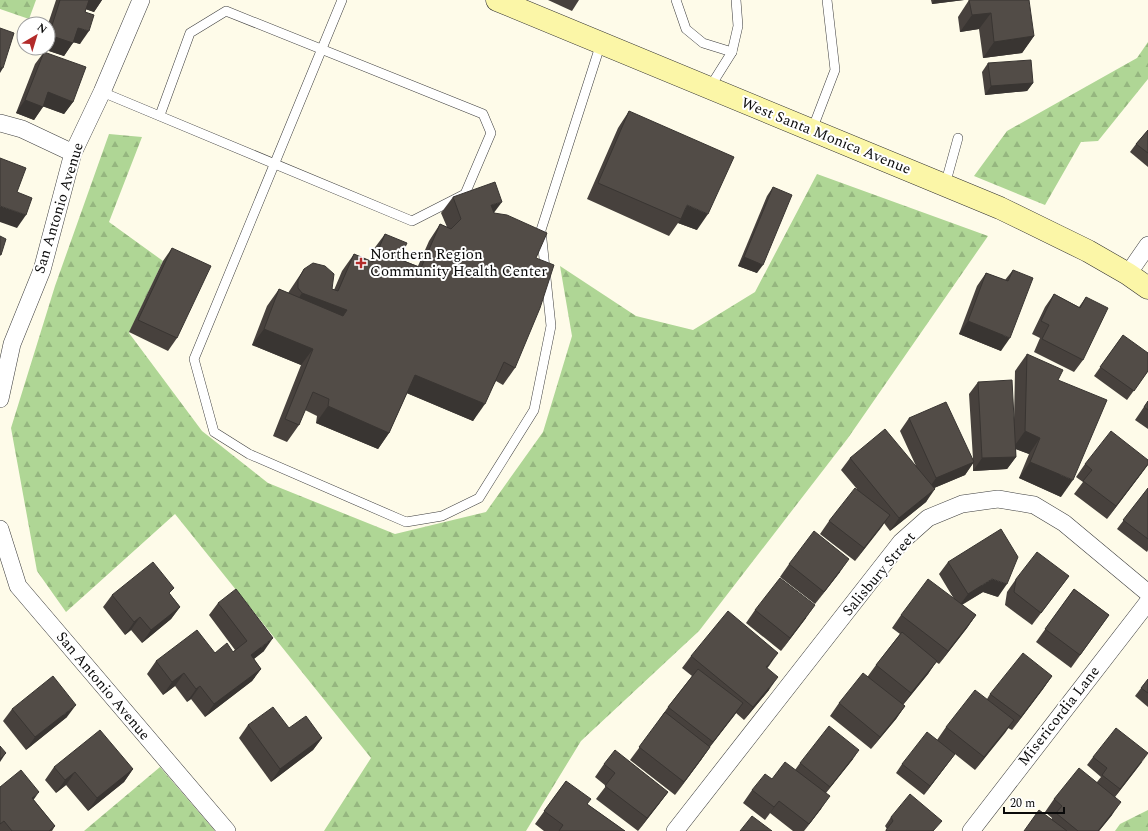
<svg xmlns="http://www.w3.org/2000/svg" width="1148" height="831" font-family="Spectral,serif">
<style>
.forest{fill:url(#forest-firs)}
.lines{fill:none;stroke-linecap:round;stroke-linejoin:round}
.lane-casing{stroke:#3d3d3d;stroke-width:10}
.street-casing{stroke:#3d3d3d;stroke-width:18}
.secondary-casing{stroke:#2c2c2c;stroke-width:23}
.lane{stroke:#fff;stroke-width:9}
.street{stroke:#fff;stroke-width:17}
.secondary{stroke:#fbf6a7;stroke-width:22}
.wall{fill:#47413d}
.shaded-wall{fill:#393532}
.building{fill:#524c47;stroke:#393532}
.poi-dot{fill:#b32b2a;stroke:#fff;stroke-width:1.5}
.labels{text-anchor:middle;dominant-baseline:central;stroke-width:4;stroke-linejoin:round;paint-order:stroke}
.street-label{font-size:15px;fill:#0a0a0a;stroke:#fff}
.poi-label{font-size:15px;fill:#0a0a0a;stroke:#fff;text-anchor:start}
</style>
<defs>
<pattern id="forest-firs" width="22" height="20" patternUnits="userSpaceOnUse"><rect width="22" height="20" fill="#afd695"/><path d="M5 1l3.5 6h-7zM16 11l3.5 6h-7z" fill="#95b67f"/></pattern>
</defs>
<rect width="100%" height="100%" fill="#fefbe9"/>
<g class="forest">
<polygon points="0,0 36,0 29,19 0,9"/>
<polygon points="1148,42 1148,79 1098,141 1081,142 1045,205 974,176 1007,131 1137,58"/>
<polygon points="109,134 142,137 109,222 163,261 129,333 202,431 268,483 395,534 486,512 543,432 572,336 560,266 636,316 693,330 755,292 817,174 988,236 848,438 699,631 581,741 526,831 324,831 371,758 175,514 66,612 37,571 11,428 55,286"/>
<polygon points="160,767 215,831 84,831"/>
<polygon points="1148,810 1148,831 1115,831 1120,824"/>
</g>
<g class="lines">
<g class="lane-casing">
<g id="lane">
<polyline points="342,0 194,359 214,432 249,454 406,522 442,516 479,498 534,410 551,326 541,230 601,43"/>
<polyline points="676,0 686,29 703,43 732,52"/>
<polyline points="710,87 732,52 738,26 736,0"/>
<polyline points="102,92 412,221 465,194 491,133 483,114 226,11 190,33 160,115"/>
<polyline points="812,130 835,70 827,0"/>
<polyline points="945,185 958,138"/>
</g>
</g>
<g class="street-casing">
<g id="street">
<polyline points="0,123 22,129 73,153"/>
<polyline points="1128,274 1148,245"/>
<polyline points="0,399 12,344 42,270 73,153 102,92 141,0"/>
<polyline points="0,529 18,586 227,831"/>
<polyline points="675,831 901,542 928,518 962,504 998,499 1034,505 1064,523 1148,593"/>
<polyline points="971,831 1148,602"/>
</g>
</g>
<g class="secondary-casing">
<polyline id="secondary" points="497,0 1000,208 1088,251 1128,274 1148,288"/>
</g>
<use href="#lane" class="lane"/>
<use href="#street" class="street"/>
<use href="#secondary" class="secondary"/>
</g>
<g class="wall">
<polygon points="56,0 102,0 94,12 86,9 80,44 73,42 64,56 40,48 48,48 48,24"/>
<polygon points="548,0 579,0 572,11"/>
<polygon points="931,0 964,0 932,4"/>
<polygon points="969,0 1034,36 1022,53 983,58 979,29 960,32 958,17"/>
<polygon points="44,52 73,102 64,114 43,106 34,120 16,113 35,64"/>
<polygon points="988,63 1033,83 1027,91 985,95 982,72"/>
<polygon points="629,111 697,230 678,223 669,236 587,199 618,128"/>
<polygon points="1148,130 1148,167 1130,152 1136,144"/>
<polygon points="773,187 757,273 738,266 767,196"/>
<polygon points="453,197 494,213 536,258 515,368 503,385 496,381 473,421 407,393 389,433 378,449 316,423 317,416 305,410 299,425 287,442 273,436 301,365 252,345 267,306 279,289 288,293 304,269 332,289 334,290 342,271 354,254 369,261 373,250 385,234 399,259 418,266 429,241 440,224 447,227 441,213"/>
<polygon points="172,248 177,338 168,351 129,332 163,261"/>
<polygon points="1013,270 1001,351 959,334 977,286 986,273 1005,280"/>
<polygon points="1054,294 1079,307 1086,297 1083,360 1074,372 1034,352 1040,338 1032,334 1045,307"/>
<polygon points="1123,335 1148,371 1127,400 1094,376"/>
<polygon points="1027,354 1058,380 1061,497 1019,478 1029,454 1016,449 1016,457 1007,469 973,471 973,463 965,475 934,488 926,502 890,531 884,523 855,561 820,534 829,521 857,489 841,470 850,458 916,466 900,431 909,418 973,459 969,394 978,382 1014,420 1015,371"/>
<polygon points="1148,401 1148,429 1135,420"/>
<polygon points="1085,464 1148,465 1107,519 1074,494 1083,482 1076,477"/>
<polygon points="1148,488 1148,550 1147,552 1117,529"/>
<polygon points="948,562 998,597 983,592 962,605 976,615 967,628 939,664 936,662 928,674 903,705 905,706 896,719 871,749 830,716 839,703 868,676 876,665 900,634 892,628 901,615 954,599 939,574"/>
<polygon points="789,564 840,572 815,604 780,577"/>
<polygon points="1069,576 1032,625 1005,605 1007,592 1016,579"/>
<polygon points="1074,589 1109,615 1071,668 1036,642"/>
<polygon points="170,594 180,607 171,619 142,643 131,630 125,635 103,607 112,595"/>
<polygon points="218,603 264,651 254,659 261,669 252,681 205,717 191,699 187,702 175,686 163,695 147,674 156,661 233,652 235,650 209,615"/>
<polygon points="755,610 806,618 781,651 746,623"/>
<polygon points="691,656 767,668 769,690 744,720 736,713 710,747 701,760 675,795 630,760 660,720 659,720 668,707 692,676 682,668"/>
<polygon points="1052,676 1043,689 1012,730 1008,728 975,770 955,754 924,795 896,773 902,764 937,740 946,727 987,699 990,694"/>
<polygon points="1148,679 1148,707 1135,696"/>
<polygon points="12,709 67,717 26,750 3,721"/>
<polygon points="248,725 289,728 322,738 313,750 271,782 239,738"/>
<polygon points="1093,757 1142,762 1115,797 1112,815 1099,831 1024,831 1051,820 1052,818 1045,812 1054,799 1097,782 1101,777 1087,765"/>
<polygon points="853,759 826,793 821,809 804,831 793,831 770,813 765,820 743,803 752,790 772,779 795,770 800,763"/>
<polygon points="604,764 668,792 659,804 638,831 596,799 606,786 595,777"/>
<polygon points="54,767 133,769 124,782 88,811 66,785 56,793 45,780"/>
<polygon points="566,781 587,804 625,831 544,831 535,824"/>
<polygon points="0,787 34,800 55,826 52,831 0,831"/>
<polygon points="891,817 934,831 885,831 887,829 885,826"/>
</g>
<g class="shaded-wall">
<polygon points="87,0 102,0 94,12 82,8"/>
<polygon points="934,0 964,0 932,4"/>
<polygon points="991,13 979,29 960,32 972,15"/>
<polygon points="78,28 89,31 80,44 69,41"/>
<polygon points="49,35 73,43 64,56 40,48 48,48 48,37"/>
<polygon points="1034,36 1022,53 983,58 994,42"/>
<polygon points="0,67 3,68 0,73"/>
<polygon points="1033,83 1027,91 985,95 991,86"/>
<polygon points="48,92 73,102 64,114 39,105"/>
<polygon points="25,100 43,107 34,120 16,113"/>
<polygon points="502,202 490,218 491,205"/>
<polygon points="687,205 708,214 697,230 678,223 681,219"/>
<polygon points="0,206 26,215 17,228 0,222"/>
<polygon points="744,257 763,265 757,273 738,266"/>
<polygon points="302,293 347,310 336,327 291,310"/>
<polygon points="968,321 1010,338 1001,351 959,334"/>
<polygon points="264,329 313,349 301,365 252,345"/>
<polygon points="415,375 485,404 473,421 404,392"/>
<polygon points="328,406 389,433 378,449 316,423"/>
<polygon points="1025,431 1040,438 1029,454 1013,448"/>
<polygon points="1016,457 1007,469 973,471 982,458"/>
<polygon points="974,462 965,475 927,491 936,478"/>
<polygon points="1030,462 1073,480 1061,497 1019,478"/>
<polygon points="1148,464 1141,474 1107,519 1116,506"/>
<polygon points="935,489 926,502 890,531 899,518"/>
<polygon points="890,515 881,528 855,561 864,548"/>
<polygon points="849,559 840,572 815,604 824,592"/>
<polygon points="992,579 1007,584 998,597 983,592 959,606 968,594"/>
<polygon points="815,605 806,618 781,651 790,638"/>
<polygon points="180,607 171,619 142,643 151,630"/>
<polygon points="976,615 967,628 939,664 948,651"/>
<polygon points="140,617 131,630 125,635 134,622"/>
<polygon points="273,638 264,651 242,668 251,655"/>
<polygon points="778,653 769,666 757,680 766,667"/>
<polygon points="937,661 928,674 902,706 911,693"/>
<polygon points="261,669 252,681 205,717 214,704"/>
<polygon points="184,673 175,686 163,695 172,682"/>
<polygon points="1052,676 1043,689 1012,730 1021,717"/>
<polygon points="778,677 769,690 744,720 753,707"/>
<polygon points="200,686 191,699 187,702 196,689"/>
<polygon points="743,703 734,716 704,754 713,742"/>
<polygon points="76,705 67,717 26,750 35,737"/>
<polygon points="905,706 896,719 871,749 880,737"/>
<polygon points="1014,720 1005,733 975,770 984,757"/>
<polygon points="322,738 313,750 271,782 280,769"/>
<polygon points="710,747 701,760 675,795 684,782"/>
<polygon points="859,750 853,759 824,795 830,787"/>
<polygon points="6,753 0,762 0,759"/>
<polygon points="955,754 949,762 924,795 930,786"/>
<polygon points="1148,754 1142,762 1114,798 1120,789"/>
<polygon points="133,769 124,782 88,811 97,798"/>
<polygon points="75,772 66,785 56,793 65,780"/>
<polygon points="39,792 30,805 32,798"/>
<polygon points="668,792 659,804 638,831 647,818"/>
<polygon points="830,796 821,809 804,831 809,824"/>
<polygon points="779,801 770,813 765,820 774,807"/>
<polygon points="1121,802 1112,815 1099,831 1098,831"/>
</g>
<g class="building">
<polygon points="60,0 89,0 85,12 94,15 89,31 78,28 73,43 49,35"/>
<polygon points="969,0 1029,0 1034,36 994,42 991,13 972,15"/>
<polygon points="0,28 14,33 3,68 0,67"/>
<polygon points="44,52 86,67 73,102 48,92 43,107 25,100"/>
<polygon points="1031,60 1033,83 991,86 988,63"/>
<polygon points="629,111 734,157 708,214 687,205 681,219 598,183"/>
<polygon points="1148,130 1148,153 1136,144"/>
<polygon points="0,158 26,168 17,192 32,198 26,215 0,206"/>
<polygon points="495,182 502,202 491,205 494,213 507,215 547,233 536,258 554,265 540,308 515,368 504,362 485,404 415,375 389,433 328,406 329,399 313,392 299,425 285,419 313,349 264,329 279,289 343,316 347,310 302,293 298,288 298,280 304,269 313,263 325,266 334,274 332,289 338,291 354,254 373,262 385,234 407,243 399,259 421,268 440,224 451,229 461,219 453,197"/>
<polygon points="773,187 792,195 763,265 744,257"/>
<polygon points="0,236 6,239 1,255 0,255"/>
<polygon points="172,248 211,266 177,338 138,320"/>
<polygon points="1013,270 1033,278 1010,338 968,321 986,273 1008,281"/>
<polygon points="1054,294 1080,308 1086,297 1108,308 1083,360 1042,339 1049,325 1041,321"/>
<polygon points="1123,335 1148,353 1148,371 1134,391 1100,367"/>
<polygon points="1027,354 1063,370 1058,380 1107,400 1073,480 1030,462 1040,438 1025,431"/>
<polygon points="1012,380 1016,457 982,458 978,382"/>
<polygon points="1148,401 1148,410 1144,407"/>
<polygon points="946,402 974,462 936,478 909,418"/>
<polygon points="885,429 935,489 899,518 850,458"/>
<polygon points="1111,431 1148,460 1148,464 1116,506 1083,481 1092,470 1085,464"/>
<polygon points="855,488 890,515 864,548 829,521"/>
<polygon points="1148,488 1148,539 1123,520"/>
<polygon points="1001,529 1018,557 1007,584 992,579 968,594 948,562"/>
<polygon points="814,531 849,559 824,592 789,564"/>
<polygon points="1037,552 1069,576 1041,613 1014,592 1016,579"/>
<polygon points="153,562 174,588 169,593 180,607 151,630 140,617 134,622 112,595"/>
<polygon points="780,578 815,605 790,638 755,610"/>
<polygon points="928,579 976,615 948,651 901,615"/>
<polygon points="236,589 273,638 251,655 261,669 214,704 200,686 196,689 184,673 172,682 156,661 197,630 215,653 227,643 233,652 247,641 218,603"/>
<polygon points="1074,589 1109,615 1080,655 1045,629"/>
<polygon points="728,611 778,653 766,667 778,677 753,707 691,656"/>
<polygon points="902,632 937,661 911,693 876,665"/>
<polygon points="1023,653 1052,676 1021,717 990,694"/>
<polygon points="698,669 743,703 713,742 668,707"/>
<polygon points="863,673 905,706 880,737 839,703"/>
<polygon points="53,676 76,705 35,737 12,709"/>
<polygon points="1148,679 1148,693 1141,688"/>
<polygon points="975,690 1014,720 984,757 946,727"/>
<polygon points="273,707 289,728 306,716 322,738 280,769 248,725"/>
<polygon points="665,712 710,747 684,782 639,747"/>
<polygon points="829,726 859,750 830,787 800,763"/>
<polygon points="1116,728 1148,753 1120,789 1102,775 1107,768 1093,757"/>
<polygon points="100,730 133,769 97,798 75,772 65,780 54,767"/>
<polygon points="927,732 955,754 930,786 902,764"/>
<polygon points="0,746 6,753 0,759"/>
<polygon points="615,750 668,792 647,818 605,786 615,773 604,764"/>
<polygon points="785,762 830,796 809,824 779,801 774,807 752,790 765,774 772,779"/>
<polygon points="1079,768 1121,802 1098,831 1078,831 1056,813 1062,806 1054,799"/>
<polygon points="21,770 39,792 32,798 55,826 49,831 12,831 4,821 0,824 0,787"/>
<polygon points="566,781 591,799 587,804 625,831 559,831 563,825 544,811"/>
<polygon points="910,794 942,821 933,831 887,831 886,830 893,821 891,817"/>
<polygon points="1039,810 1067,831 1024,831"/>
<polygon points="752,816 772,831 740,831"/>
</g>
<path class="poi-dot" d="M359 257h4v4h4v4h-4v4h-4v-4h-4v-4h4z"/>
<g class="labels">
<g class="street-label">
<text transform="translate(826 136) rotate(22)">West Santa Monica Avenue</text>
<text transform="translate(59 208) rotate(-73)">San Antonio Avenue</text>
<text transform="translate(879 574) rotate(-50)">Salisbury Street</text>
<text transform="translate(103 686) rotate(50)">San Antonio Avenue</text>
<text transform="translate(1059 716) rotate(-52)">Misericordia Lane</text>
</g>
<g class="poi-label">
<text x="370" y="254">Northern Region<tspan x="370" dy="17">Community Health Center</tspan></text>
</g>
</g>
<g transform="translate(36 36) rotate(38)"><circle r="19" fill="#ffffff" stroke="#9d9d9d"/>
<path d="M0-3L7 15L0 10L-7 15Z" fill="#b32b2a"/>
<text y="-6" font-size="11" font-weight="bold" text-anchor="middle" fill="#0a0a0a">N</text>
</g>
<path d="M1004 807v6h60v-6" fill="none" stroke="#0a0a0a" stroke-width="2"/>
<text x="1010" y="807" font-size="12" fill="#0a0a0a" stroke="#ffffff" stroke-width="3" paint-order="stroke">20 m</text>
</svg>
